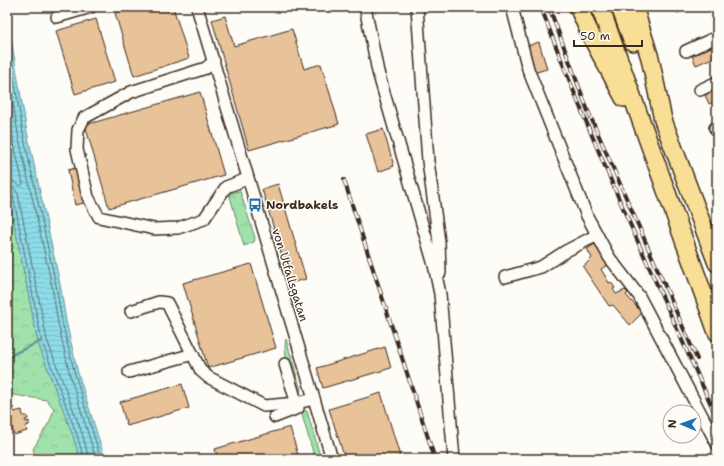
<svg xmlns="http://www.w3.org/2000/svg" width="724" height="466" font-family="'Shantell Sans',sans-serif">
<style>
.grass{fill:url(#grass-tufts);stroke:#6e8665}
.forest{fill:url(#forest-crowns);stroke:#6e8665}
.water{fill:url(#water-rules);stroke:#6c9598}
.lines{fill:none;stroke-linecap:round;stroke-linejoin:round}
.shore{stroke:#5c7170;stroke-width:1}
.stream{stroke:#6c9598;stroke-width:2.5}
.building{fill:#e8c299;stroke:#3b2a1e}
.minor-casing{stroke:#3b2a1e;stroke-width:14}
.highway-casing{stroke:#3b2a1e;stroke-width:20}
.minor{stroke:#fdfcf7;stroke-width:11}
.highway{stroke:#f9df96;stroke-width:17}
.rail-casing{stroke:#3b2a1e;stroke-width:4}
.rail{stroke:#fdfcf7;stroke-width:2.5;stroke-dasharray:8;stroke-linecap:butt}
.labels{text-anchor:middle;dominant-baseline:central;stroke-width:3;stroke-linejoin:round;paint-order:stroke}
.poi-label{font-size:12px;font-weight:bold;fill:#3b2a1e;stroke:#fdfcf7;text-anchor:start}
.street-label{font-size:12px;fill:#3b2a1e;stroke:#fdfcf7}
</style>
<defs>
<pattern id="grass-tufts" width="24" height="20" patternUnits="userSpaceOnUse"><rect width="24" height="20" fill="#a1e2ac"/><path d="M3 7l-1-3M5 7V3M7 7l1-3M15 17l-1-3M17 17v-4M19 17l1-3" fill="none" stroke="#8cc294"/></pattern>
<pattern id="forest-crowns" width="20" height="18" patternUnits="userSpaceOnUse"><rect width="20" height="18" fill="#a1e2ac"/><path d="M2 6a3 3 0 1 1 6 0M12 15a3 3 0 1 1 6 0" fill="none" stroke="#8cc294"/></pattern>
<pattern id="water-rules" width="6" height="5" patternUnits="userSpaceOnUse"><rect width="6" height="5" fill="#8ddcea"/><path d="M0 2.5h6" fill="none" stroke="#7bbdc8"/></pattern>
</defs>
<rect width="100%" height="100%" fill="#fdfcf7"/>
<filter id="ink" filterUnits="userSpaceOnUse"><feTurbulence type="fractalNoise" baseFrequency=".025" numOctaves="2"/><feDisplacementMap in="SourceGraphic" scale="8" xChannelSelector="R" yChannelSelector="G"/><feConvolveMatrix kernelMatrix="1 2 1 2 8 2 1 2 1" color-interpolation-filters="sRGB"/></filter>
<g filter="url(#ink)">
<g class="grass">
<polygon points="240,191 255,238 254,242 244,246 229,193"/>
<path d="M286,339L301,390L300,393C292,382 282,352 286,339Z"/>
<polygon points="303,411 307,411 321,459 315,459 302,415"/>
</g>
<polygon class="forest" points="7,187 38,343 73,436 80,459 36,459 33,449 50,421 54,409 47,400 7,394 7,336 9,335 7,294"/>
<polygon class="water" points="7,15 27,132 60,284 66,321 78,373 105,459 80,459 73,436 38,343 7,187"/>
<g class="lines">
<g class="shore">
<polyline points="7,36 23,133 56,285 62,322 75,374 101,459"/>
<polyline points="7,65 18,134 52,286 58,323 70,375 96,459"/>
<polyline points="7,101 12,135 23,184 20,186 13,181 7,180"/>
<polyline points="7,186 14,188 18,194 47,340 82,433 89,459"/>
<polyline points="7,191 11,192 13,195 42,342 77,435 84,459"/>
</g>
<polyline class="stream" points="7,357 41,341"/>
</g>
<g class="building">
<polygon points="136,7 173,7 189,58 134,76 115,13"/>
<polygon points="675,7 686,7 687,10 677,13"/>
<polygon points="225,16 234,46 292,29 304,69 321,64 339,124 249,150 212,20"/>
<polygon points="96,19 115,82 75,94 56,31"/>
<polygon points="539,42 547,69 533,73 524,47"/>
<polygon points="717,44 717,56 696,65 692,56"/>
<polygon points="717,89 717,100 709,104 705,95"/>
<polygon points="200,92 224,175 109,208 85,125"/>
<polygon points="383,129 394,166 378,172 366,134"/>
<polygon points="76,168 84,203 75,205 68,170"/>
<polygon points="278,184 306,279 290,283 262,189"/>
<polygon points="595,244 607,265 601,269 609,283 611,282 615,288 613,289 616,294 625,290 628,293 626,295 642,313 630,325 613,305 609,306 583,267 592,258 587,249"/>
<polygon points="251,264 276,348 208,368 183,283"/>
<polygon points="385,347 391,368 323,388 317,368"/>
<polygon points="182,384 189,408 127,426 120,402"/>
<polygon points="381,393 400,456 391,459 345,459 329,409"/>
<polygon points="13,407 14,412 22,410 23,416 27,416 28,419 25,420 26,422 29,421 29,425 26,426 27,431 14,435 8,413 10,413 9,408"/>
<polygon points="290,427 299,459 218,459 215,449"/>
</g>
<g class="lines">
<g class="minor-casing">
<g id="minor">
<polyline points="197,7 332,459"/>
<polyline points="365,7 378,72 434,265 440,294 454,459"/>
<polyline points="417,7 428,161 439,242 440,273"/>
<polyline points="512,7 528,69 587,216 609,257 639,296 717,444"/>
<polyline points="57,17 91,7"/>
<polyline points="686,51 717,37"/>
<polyline points="214,61 206,68 131,92 84,118 78,130 77,149 88,197 99,217 154,229 178,228 204,219 226,187 247,179"/>
<polyline points="700,90 717,82"/>
<polyline points="715,128 717,127"/>
<polyline points="505,277 541,267 566,251 597,235"/>
<polyline points="131,311 159,302 167,303 201,371 208,377 264,406 297,403 314,399"/>
<polyline points="129,372 193,354"/>
<polyline points="275,417 298,408 285,364"/>
</g>
</g>
<g class="highway-casing">
<g id="highway">
<polyline points="578,7 594,42 624,98"/>
<polyline points="600,7 717,332"/>
<polyline points="620,7 633,42"/>
<polyline points="634,7 650,58 663,120 717,263"/>
</g>
</g>
<use href="#minor" class="minor"/>
<use href="#highway" class="highway"/>
<g class="rail-casing">
<g id="rail">
<path d="M541,7C593,147 656,282 717,418"/>
<polyline points="549,7 588,111 697,359"/>
<polyline points="344,180 435,459"/>
</g>
</g>
<use href="#rail" class="rail"/>
</g>
</g>
<defs>
<g id="bus-bare" transform="scale(1.08)"><path d="M-5-6H5V4H4V6H2V4H-2V6H-4V4H-5ZM-3.5-4V0h7V-4ZM-3.5 1.2v1.5H-2V1.2ZM2 1.2v1.5H3.5V1.2Z" fill="#1f6fb2" stroke="#fdfcf7" stroke-width="2.5" paint-order="stroke"/></g>
</defs>
<g fill-rule="evenodd">
<use href="#bus-bare" x="255" y="205"/>
</g>
<g class="labels">
<g class="poi-label">
<text x="266" y="205">Nordbakels</text>
</g>
<g class="street-label">
<text transform="translate(290 275) rotate(73)">von Utfallsgatan</text>
</g>
</g>
<rect width="724" height="466" fill="none" stroke="#fdfcf7" stroke-width="24"/>
<rect x="12" y="12" width="700" height="442" fill="none" stroke="#3b2a1e" stroke-width="1.5" filter="url(#ink)"/>
<g transform="translate(682 424) rotate(272)"><circle r="19" fill="#fdfcf7" stroke="#afa8a0"/>
<path d="M0-3L7 15L0 10L-7 15Z" fill="#1f6fb2"/>
<text y="-6" font-size="11" font-weight="bold" text-anchor="middle" fill="#3b2a1e">N</text>
</g>
<path d="M574 40v6h68v-6" fill="none" stroke="#3b2a1e" stroke-width="2"/>
<text x="580" y="40" font-size="12" fill="#3b2a1e" stroke="#fdfcf7" stroke-width="3" paint-order="stroke">50 m</text>
</svg>
